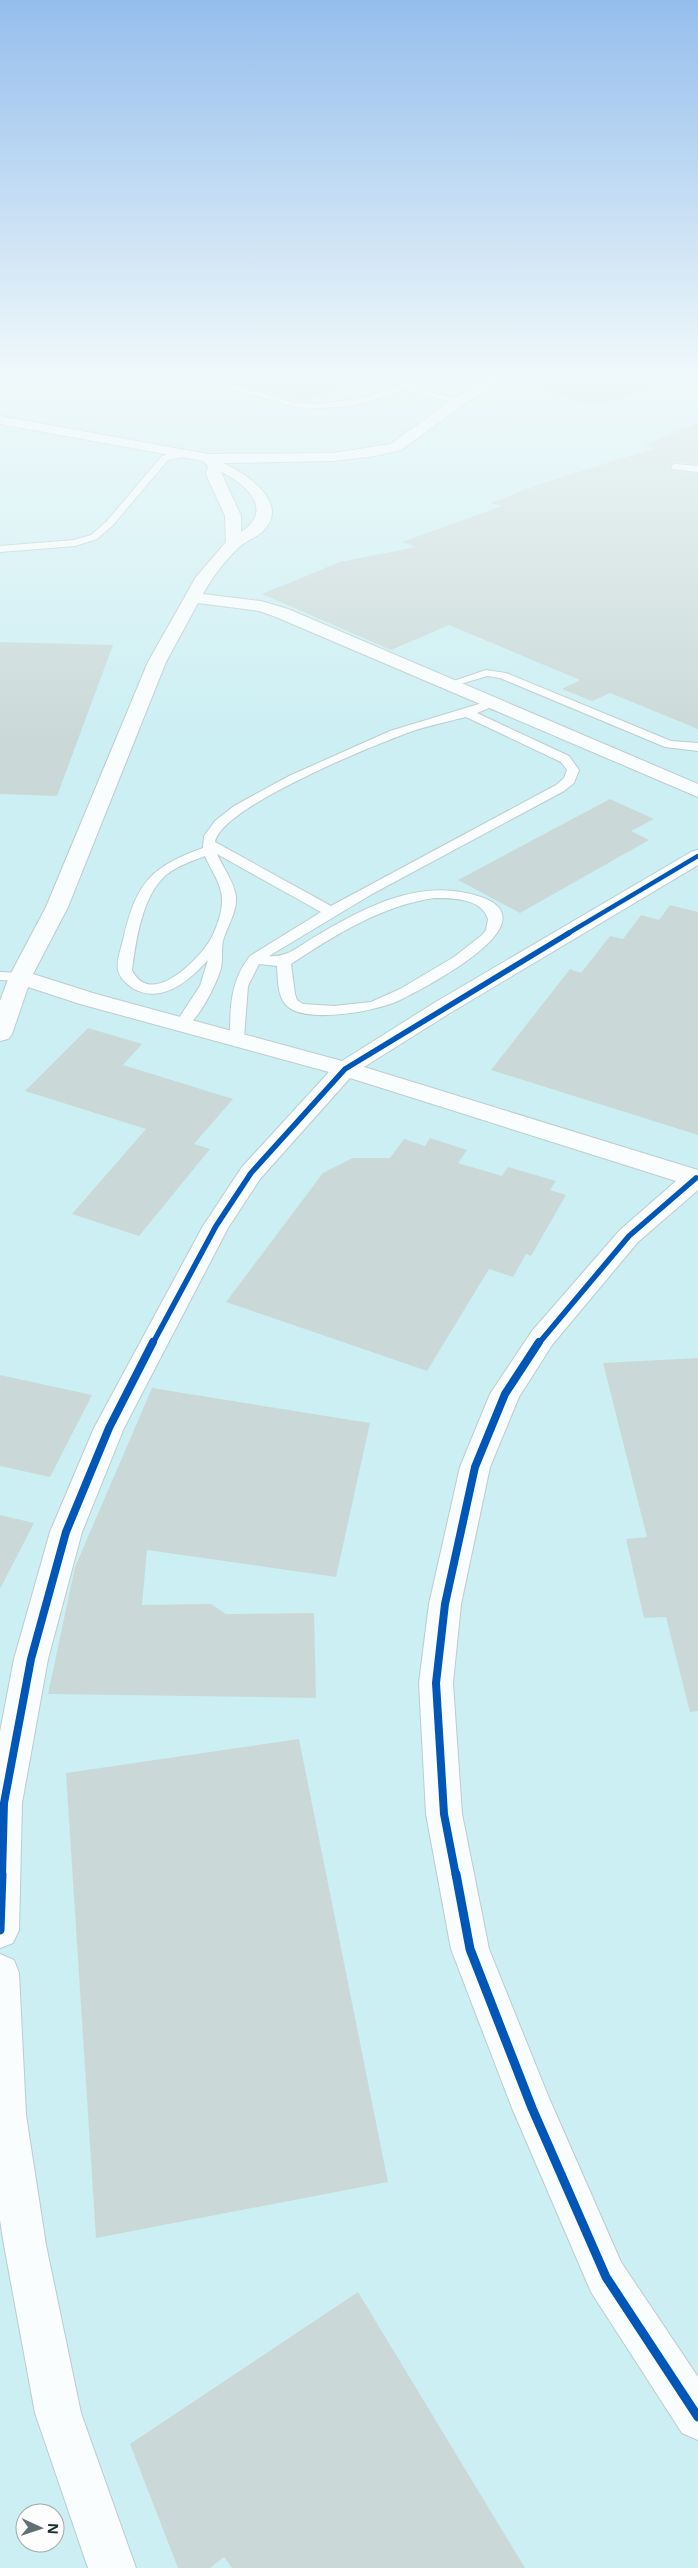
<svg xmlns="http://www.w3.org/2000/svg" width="698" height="2568" font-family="'Open Sans',sans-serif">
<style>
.built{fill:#cceff3;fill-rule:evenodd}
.building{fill:#cad9d8}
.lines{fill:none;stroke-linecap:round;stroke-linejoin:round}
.lane-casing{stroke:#bcccce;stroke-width:2}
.street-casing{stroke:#bcccce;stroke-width:2}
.lane{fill:#fafdfd;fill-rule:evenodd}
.street{fill:#fafdfd;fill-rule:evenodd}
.cycleway-far3-casing{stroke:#fdfdfd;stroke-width:6}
.cycleway-far2-casing{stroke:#fdfdfd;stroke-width:9}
.cycleway-far1-casing{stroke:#fdfdfd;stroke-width:11}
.cycleway-casing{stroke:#fdfdfd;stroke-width:12}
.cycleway-far3{stroke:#0057b8;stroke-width:4.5}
.cycleway-far2{stroke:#0057b8;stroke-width:5.5}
.cycleway-far1{stroke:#0057b8;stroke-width:8}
.cycleway{stroke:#0057b8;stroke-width:9}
</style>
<rect width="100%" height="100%" fill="#ddf1f4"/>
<path class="built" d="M698,377V2568H0V378ZM25,2513H55V2543H25Z"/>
<g class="building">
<polygon points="242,378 358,378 305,401 241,386"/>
<polygon points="520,378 670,378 670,380 599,406 573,400"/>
<polygon points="698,423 698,464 675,462 670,465 672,471 698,474 698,729 610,693 592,701 562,689 580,680 449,625 391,650 262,594 340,562 416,547 402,542 502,506 491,503 540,484 655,448 644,445"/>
<polygon points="0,642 113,645 57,796 0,794"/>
<polygon points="610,799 654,819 631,831 649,840 520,913 458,880"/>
<polygon points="670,905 698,912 698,1135 491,1070 570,969 581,973 610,936 623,939 641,915 659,920"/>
<polygon points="88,1028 142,1044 123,1065 233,1099 194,1144 210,1149 139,1236 72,1214 146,1129 25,1091"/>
<polygon points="430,1138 467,1150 458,1163 502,1176 508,1167 556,1181 550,1190 566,1195 531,1256 526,1254 513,1277 489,1269 427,1371 226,1302 323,1173 353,1158 390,1158 404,1139 425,1146"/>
<polygon points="698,1358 698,1711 690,1712 666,1617 644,1618 626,1539 647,1537 603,1363"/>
<polygon points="0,1375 92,1395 50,1477 0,1466"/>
<polygon points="152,1388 370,1423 336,1577 147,1550 142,1605 211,1604 226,1614 314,1613 316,1698 48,1694 75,1567"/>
<polygon points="0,1515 34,1523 0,1589"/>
<polygon points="299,1739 388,2182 96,2238 66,1773"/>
<polygon points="358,2292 525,2568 232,2568 224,2557 210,2568 178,2568 130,2444"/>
</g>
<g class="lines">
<g class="lane-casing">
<g id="lane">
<polygon points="189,377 204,377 291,402 319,404 367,397 420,377 432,377 413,387 463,401 459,404 406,390 352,406 303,409"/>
<polygon points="185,451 189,454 188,456 168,460 113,525 97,539 75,546 0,552 0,546 74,540 91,535 107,521 162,456"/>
<polygon points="675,464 698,466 698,472 672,469 672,465"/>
<polygon points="486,670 506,673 671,741 698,743 698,751 665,747 500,678 487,676 448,688 442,685"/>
<path d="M492,700L496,701V705L477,713L569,756L579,770L574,783L564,791L372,894L269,956C288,958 300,945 316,936C360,910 413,881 466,893C567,914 430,985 400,1000C378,1011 305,1025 286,1005C277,995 278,978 277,966L259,964L248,986L244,1038L242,1041H232L230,1038C230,1008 230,981 250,956L321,912L217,854C223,868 234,881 236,897C237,913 227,926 223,941C221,950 223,959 221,968C217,983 197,1025 182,1028L175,1024L200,986L208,960C189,981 161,1005 132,988C127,984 119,977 118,970C116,960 122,946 124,936C137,882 151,867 203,848L204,836L215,821L234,806L289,776L390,731ZM466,717L561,762L567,770L564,778L556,785L331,906L215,842C221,807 372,746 407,733C426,726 446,722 466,717ZM205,856C211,871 223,885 222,902C222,914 215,932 209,942C196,962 150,1008 132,970C136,940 142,896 166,875C177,866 192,861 205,856ZM434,898C453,898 481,898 488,919L486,930L482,935L454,957L400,989L371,1002L334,1006L303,1004L297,1000L295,994L291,964C335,935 381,906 434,898Z"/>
<polygon points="0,972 20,973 27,977 20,981 0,980"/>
</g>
</g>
<g class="street-casing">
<g id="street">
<path d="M491,377H507L464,404L401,450L375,456L333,461L223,463C245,473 290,502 264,530C257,538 246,540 238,548C225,561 212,577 203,594L261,601L288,609L698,784V797L276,617L259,611L198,603L166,662L68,907L33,974L96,994L342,1061L434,1003L691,852L698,850V865L450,1013L364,1067L698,1170V1190L638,1242L552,1345L519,1397L490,1467L461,1604L453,1683L462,1814L489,1949L549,2098L621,2262L698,2377V2440L682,2433L591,2292L512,2108L451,1949L426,1814L419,1683L429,1604L460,1467L490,1394L532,1331L620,1230L676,1181L350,1078L260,1179L228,1228L124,1428L82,1532L48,1659L22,1803L19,1930L13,1943L0,1948V1732L14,1659L50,1532L94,1428L203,1226L242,1167L329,1072L80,1004L28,987L12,1034L8,1039L0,1041V1001L9,977L46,907L148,662L196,577L226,542L225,516L206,474L208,466L203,461L0,424V416L208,454L333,453L391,444L454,398ZM221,472C246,483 275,511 241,532V516Z"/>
<polygon points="0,1954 14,1960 19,1973 26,2115 46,2245 81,2413 136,2568 88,2568 35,2413 4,2245 0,2220"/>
</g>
</g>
<use href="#lane" class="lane"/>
<use href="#street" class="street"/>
<g class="cycleway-far3-casing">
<polyline id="cycleway-far3" points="567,934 698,856"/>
</g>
<g class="cycleway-far2-casing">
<g id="cycleway-far2">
<polyline points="153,1343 216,1226 251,1173 345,1069 569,933"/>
<polyline points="539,1343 629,1236 696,1178"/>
</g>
</g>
<g class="cycleway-far1-casing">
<g id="cycleway-far1">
<polyline points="2,1876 4,1803 31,1659 66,1532 109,1428 153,1342"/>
<polyline points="456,1876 444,1814 436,1683 445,1604 475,1467 505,1394 539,1342"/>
</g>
</g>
<g class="cycleway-casing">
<g id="cycleway">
<polyline points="456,1874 470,1949 532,2108 606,2277 698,2417"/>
<polyline points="0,1930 2,1874"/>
</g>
</g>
<use href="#cycleway-far3" class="cycleway-far3"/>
<use href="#cycleway-far2" class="cycleway-far2"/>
<use href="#cycleway-far1" class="cycleway-far1"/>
<use href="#cycleway" class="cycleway"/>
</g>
<linearGradient id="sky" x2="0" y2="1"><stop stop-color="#95beed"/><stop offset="0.51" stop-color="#f0f9fa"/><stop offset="1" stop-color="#f0f9fa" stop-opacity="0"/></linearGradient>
<rect width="698" height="737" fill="url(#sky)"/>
<g transform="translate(40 2528) rotate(93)"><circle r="24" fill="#fdfdfd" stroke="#a4a9aa"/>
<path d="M0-4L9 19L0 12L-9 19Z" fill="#617173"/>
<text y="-8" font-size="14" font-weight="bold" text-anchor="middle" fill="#1e2c2e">N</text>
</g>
</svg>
